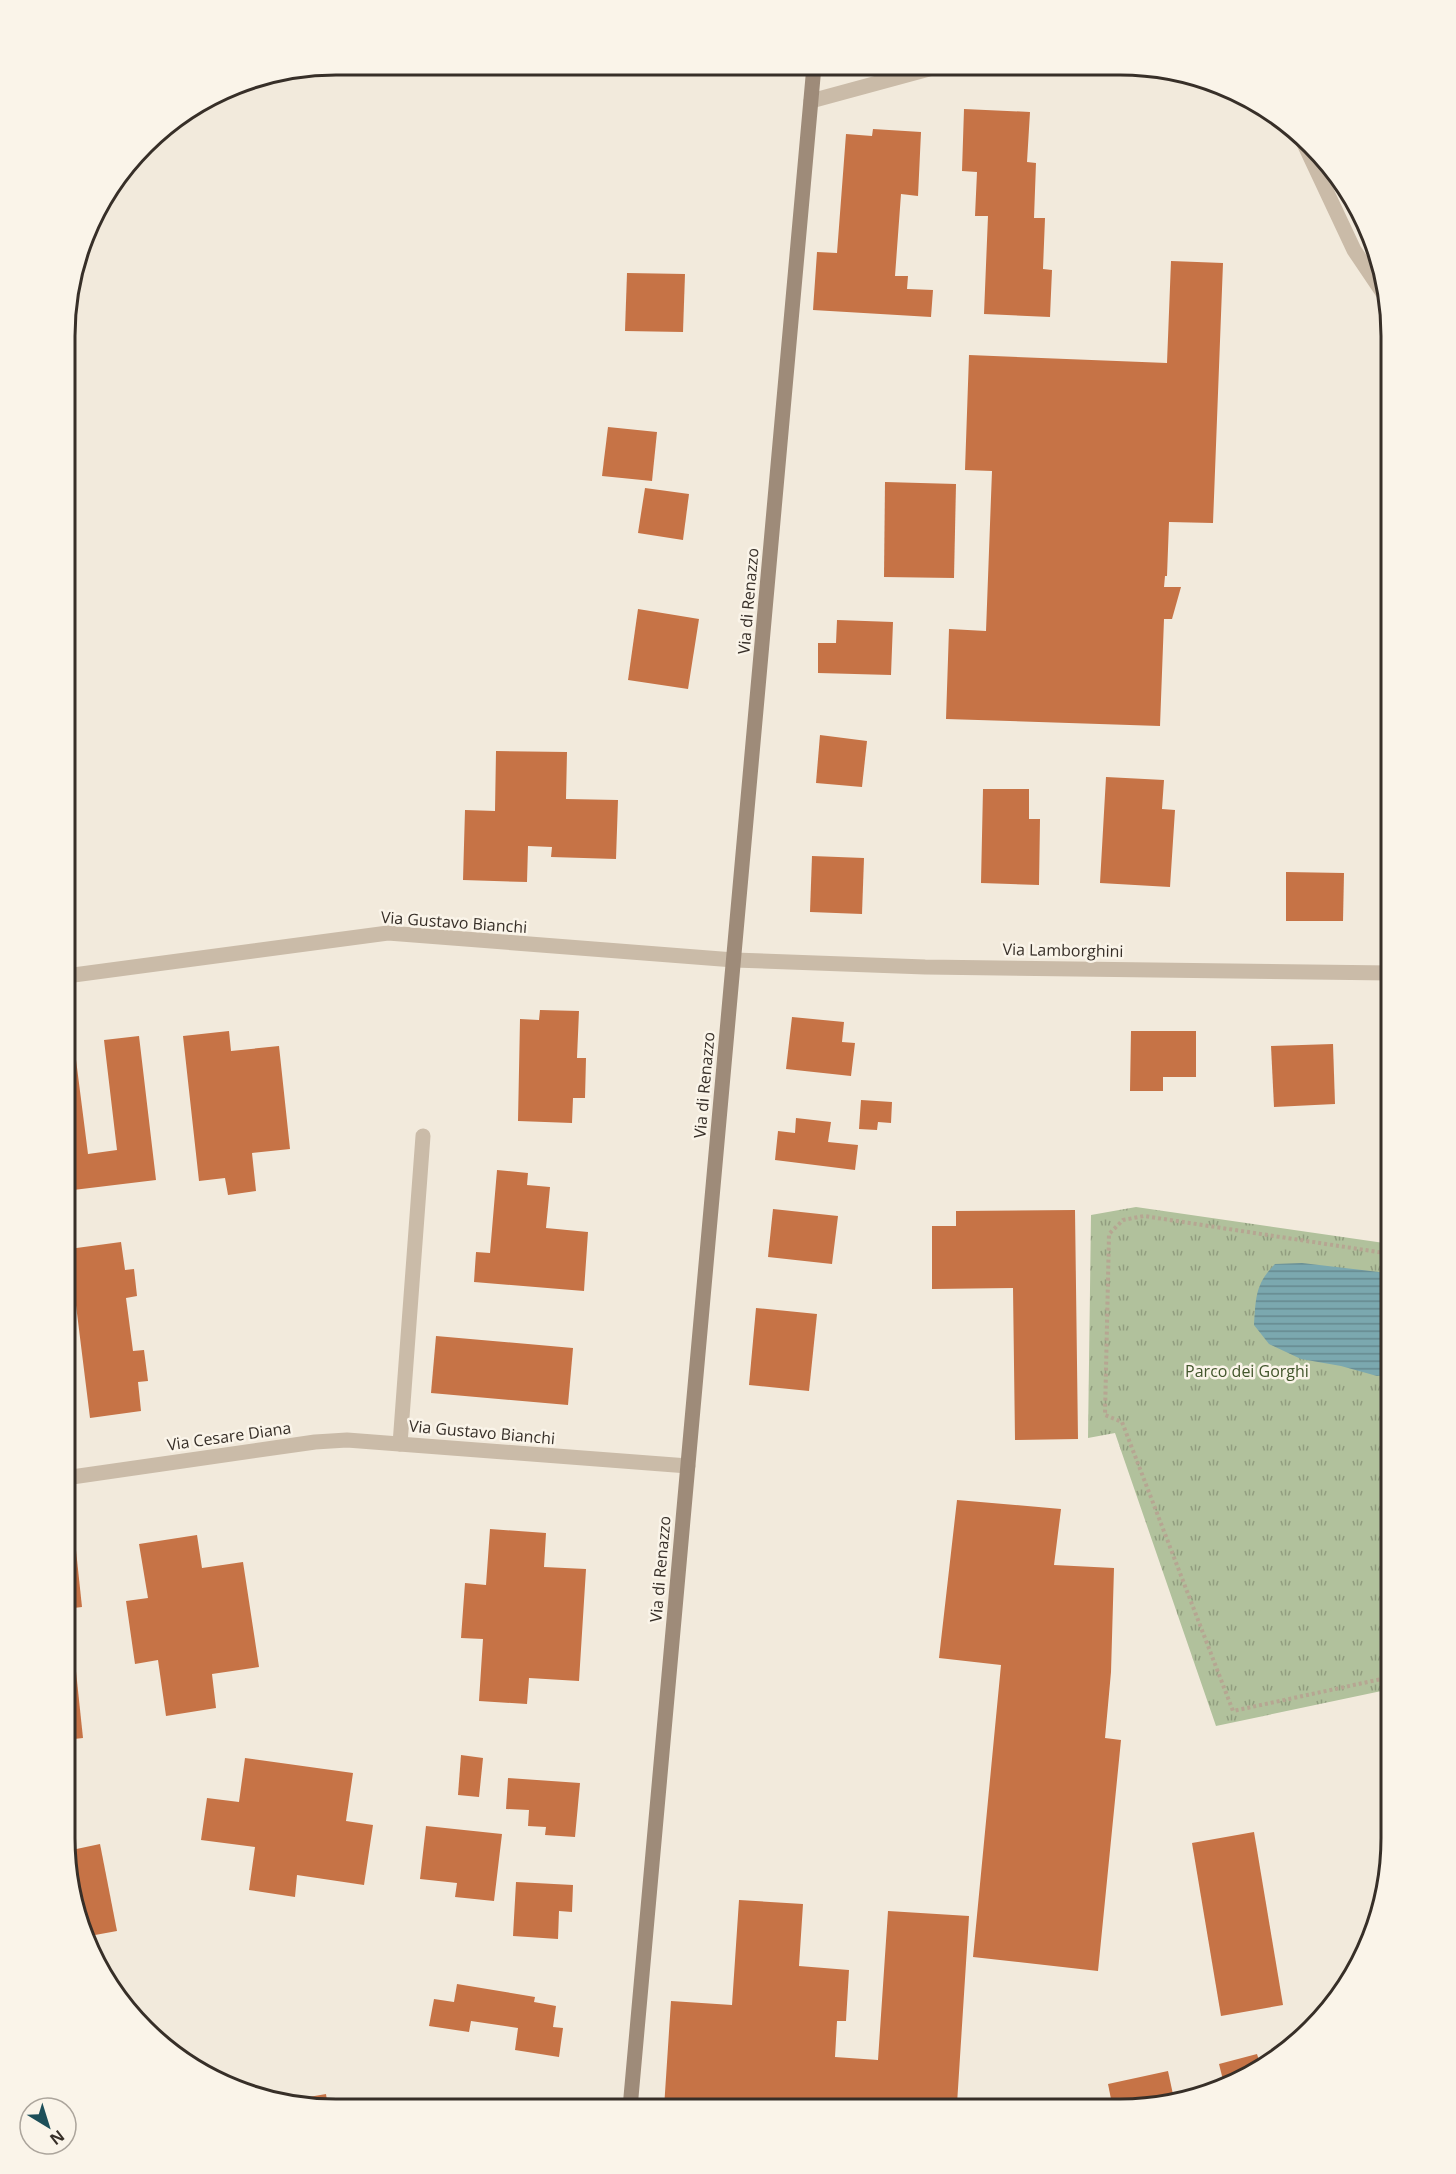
<svg xmlns="http://www.w3.org/2000/svg" width="1456" height="2174" font-family="'Open Sans',sans-serif">
<style>
.grass{fill:url(#grass-tufts)}
.water{fill:url(#water-rules)}
.building{fill:#c67346}
.lines{fill:none;stroke-linecap:round;stroke-linejoin:round}
.path{stroke:#b6a692;stroke-width:4;stroke-dasharray:3 3;stroke-linecap:butt}
.street{stroke:#cabba8;stroke-width:15}
.secondary{stroke:#9e8b79;stroke-width:15}
.labels{text-anchor:middle;dominant-baseline:central;stroke-width:5;stroke-linejoin:round;paint-order:stroke}
.street-label{font-size:16px;fill:#372f28;stroke:#faf4e9}
.park-label{font-size:16px;fill:#42562c;stroke:#faf4e9}
.rim{fill:none;stroke:#372f28;stroke-width:3}
</style>
<defs>
<pattern id="grass-tufts" width="24" height="20" patternUnits="userSpaceOnUse" patternTransform="scale(1.5)"><rect width="24" height="20" fill="#b1c19c"/><path d="M3 7l-1-3M5 7V3M7 7l1-3M15 17l-1-3M17 17v-4M19 17l1-3" fill="none" stroke="#919d7f"/></pattern>
<pattern id="water-rules" width="6" height="5" patternUnits="userSpaceOnUse" patternTransform="scale(1.5)"><rect width="6" height="5" fill="#7ba8af"/><path d="M0 2.5h6" fill="none" stroke="#66898e"/></pattern>
</defs>
<rect width="100%" height="100%" fill="#f2eadc"/>
<polygon class="grass" points="1136,1207 1391,1244 1391,1689 1216,1726 1115,1433 1088,1438 1091,1215"/>
<path class="water" d="M1302,1263L1379,1272L1391,1278V1374L1377,1376L1341,1366L1301,1359L1269,1344L1254,1325C1256,1298 1255,1284 1275,1264Z"/>
<g class="building">
<polygon points="964,109 1030,112 1027,162 1036,163 1034,218 1045,218 1043,269 1052,270 1050,317 984,314 988,216 975,216 977,172 962,171"/>
<polygon points="873,129 921,132 918,196 901,194 895,276 908,276 907,289 933,290 931,317 813,310 817,252 837,253 846,134 872,136"/>
<polygon points="1171,261 1223,263 1213,523 1169,522 1167,576 1165,576 1164,587 1181,587 1172,619 1164,619 1160,726 946,719 949,629 986,631 992,471 965,470 969,355 1167,363"/>
<polygon points="627,273 685,274 683,332 625,331"/>
<polygon points="608,427 657,432 652,481 602,476"/>
<polygon points="885,482 956,484 954,578 884,577"/>
<polygon points="645,488 689,494 683,540 638,533"/>
<polygon points="638,609 699,619 688,689 628,680"/>
<polygon points="837,620 893,622 891,675 818,673 818,643 836,643"/>
<polygon points="820,735 867,741 862,787 816,783"/>
<polygon points="496,751 567,752 566,799 618,800 616,859 551,857 552,847 528,846 527,882 463,880 465,810 495,811"/>
<polygon points="1106,777 1164,780 1162,809 1175,810 1170,887 1100,883"/>
<polygon points="983,789 1029,789 1029,819 1040,819 1039,885 981,883"/>
<polygon points="812,856 864,858 862,914 810,912"/>
<polygon points="1286,872 1344,873 1343,921 1286,921"/>
<polygon points="540,1010 579,1011 577,1058 586,1058 585,1098 573,1098 572,1123 518,1121 520,1019 539,1020"/>
<polygon points="792,1017 844,1022 842,1042 855,1043 851,1076 786,1069"/>
<polygon points="229,1031 231,1051 279,1046 290,1149 252,1153 256,1191 228,1195 225,1178 199,1181 183,1036"/>
<polygon points="1131,1031 1196,1031 1196,1077 1163,1077 1163,1091 1130,1091"/>
<polygon points="139,1036 156,1180 65,1191 66,1045 74,1044 88,1154 117,1150 104,1040"/>
<polygon points="1333,1044 1335,1104 1274,1107 1271,1046"/>
<polygon points="861,1100 892,1102 891,1123 878,1122 877,1130 859,1129"/>
<polygon points="796,1118 831,1122 828,1142 858,1145 855,1170 775,1160 778,1131 795,1133"/>
<polygon points="497,1170 528,1173 527,1185 550,1187 546,1228 588,1232 584,1291 474,1282 476,1252 490,1253"/>
<polygon points="773,1209 838,1216 832,1264 768,1257"/>
<polygon points="1075,1210 1078,1439 1015,1440 1013,1288 932,1289 932,1226 956,1226 956,1211"/>
<polygon points="121,1242 125,1270 134,1269 137,1296 126,1298 133,1351 144,1350 148,1381 138,1382 141,1411 90,1418 69,1249"/>
<polygon points="756,1308 817,1314 809,1391 749,1385"/>
<polygon points="436,1336 573,1348 568,1405 431,1393"/>
<polygon points="957,1500 1061,1509 1054,1565 1114,1568 1111,1672 1105,1738 1121,1740 1098,1971 973,1957 1001,1665 939,1658"/>
<polygon points="490,1529 546,1533 544,1567 586,1569 579,1681 529,1678 527,1704 479,1701 483,1639 461,1638 465,1583 486,1585"/>
<polygon points="197,1535 202,1568 243,1562 259,1667 212,1674 216,1708 166,1716 158,1660 135,1664 126,1601 148,1598 139,1544"/>
<polygon points="75,1541 82,1607 65,1609 65,1542"/>
<polygon points="75,1662 83,1738 65,1740 65,1663"/>
<polygon points="461,1755 483,1758 479,1797 458,1795"/>
<polygon points="245,1758 353,1773 346,1821 373,1825 364,1885 297,1875 295,1897 249,1890 255,1847 201,1840 207,1798 239,1802"/>
<polygon points="508,1778 580,1783 575,1837 545,1835 546,1827 528,1826 529,1810 506,1809"/>
<polygon points="426,1826 502,1834 494,1901 455,1897 457,1883 420,1879"/>
<polygon points="1254,1832 1283,2005 1221,2016 1192,1843"/>
<polygon points="100,1844 117,1931 84,1937 67,1851"/>
<polygon points="516,1882 573,1885 572,1912 559,1911 558,1939 513,1936"/>
<polygon points="739,1900 803,1904 799,1966 849,1970 846,2021 837,2021 835,2057 878,2060 888,1911 969,1916 957,2104 1008,2107 1008,2109 664,2108 671,2001 732,2005"/>
<polygon points="457,1984 535,1997 534,2002 556,2006 553,2027 563,2028 559,2057 515,2050 518,2028 471,2021 469,2032 429,2026 434,1999 454,2002"/>
<polygon points="1257,2054 1261,2067 1225,2088 1219,2064"/>
<polygon points="1168,2071 1174,2099 1113,2109 1108,2084"/>
<polygon points="326,2094 328,2107 301,2107 286,2103 286,2101"/>
<polygon points="431,2102 474,2106 474,2108 431,2108"/>
</g>
<g class="lines">
<polyline class="path" points="1391,1677 1233,1711 1122,1422 1105,1415 1109,1234 1123,1220 1144,1216 1391,1254"/>
<g class="street">
<polyline points="811,101 940,66"/>
<polyline points="1300,135 1354,250 1383,293"/>
<polyline points="66,976 388,933 734,960 925,967 1391,973"/>
<polyline points="400,1444 423,1136"/>
<polyline points="65,1478 315,1442 347,1440 688,1466"/>
</g>
<polyline class="secondary" points="630,2108 814,66"/>
</g>
<g class="labels">
<g class="street-label">
<text transform="translate(748 601) rotate(-85)">Via di Renazzo</text>
<text transform="translate(454 922) rotate(4)">Via Gustavo Bianchi</text>
<text transform="translate(1063 950) rotate(1)">Via Lamborghini</text>
<text transform="translate(704 1085) rotate(-85)">Via di Renazzo</text>
<text transform="translate(482 1432) rotate(5)">Via Gustavo Bianchi</text>
<text transform="translate(229 1436) rotate(-8)">Via Cesare Diana</text>
<text transform="translate(660 1569) rotate(-85)">Via di Renazzo</text>
</g>
<g class="park-label">
<text x="1247" y="1371">Parco dei Gorghi</text>
</g>
</g>
<path d="M0 0H1456V2174H0ZM336 75H1120A261 261 0 0 1 1381 336V1838A261 261 0 0 1 1120 2099H336A261 261 0 0 1 75 1838V336A261 261 0 0 1 336 75Z" fill="#faf4e9" fill-rule="evenodd"/>
<path class="rim" d="M336 75H1120A261 261 0 0 1 1381 336V1838A261 261 0 0 1 1120 2099H336A261 261 0 0 1 75 1838V336A261 261 0 0 1 336 75Z"/>
<g transform="translate(48 2126) rotate(142)"><circle r="28" fill="#faf4e9" stroke="#aca59c" stroke-width="1.5"/>
<path d="M0-4.5L10 22L0 15L-10 22Z" fill="#1d4f59"/>
<text y="-9" font-size="16" font-weight="bold" text-anchor="middle" fill="#372f28">N</text>
</g>
</svg>
